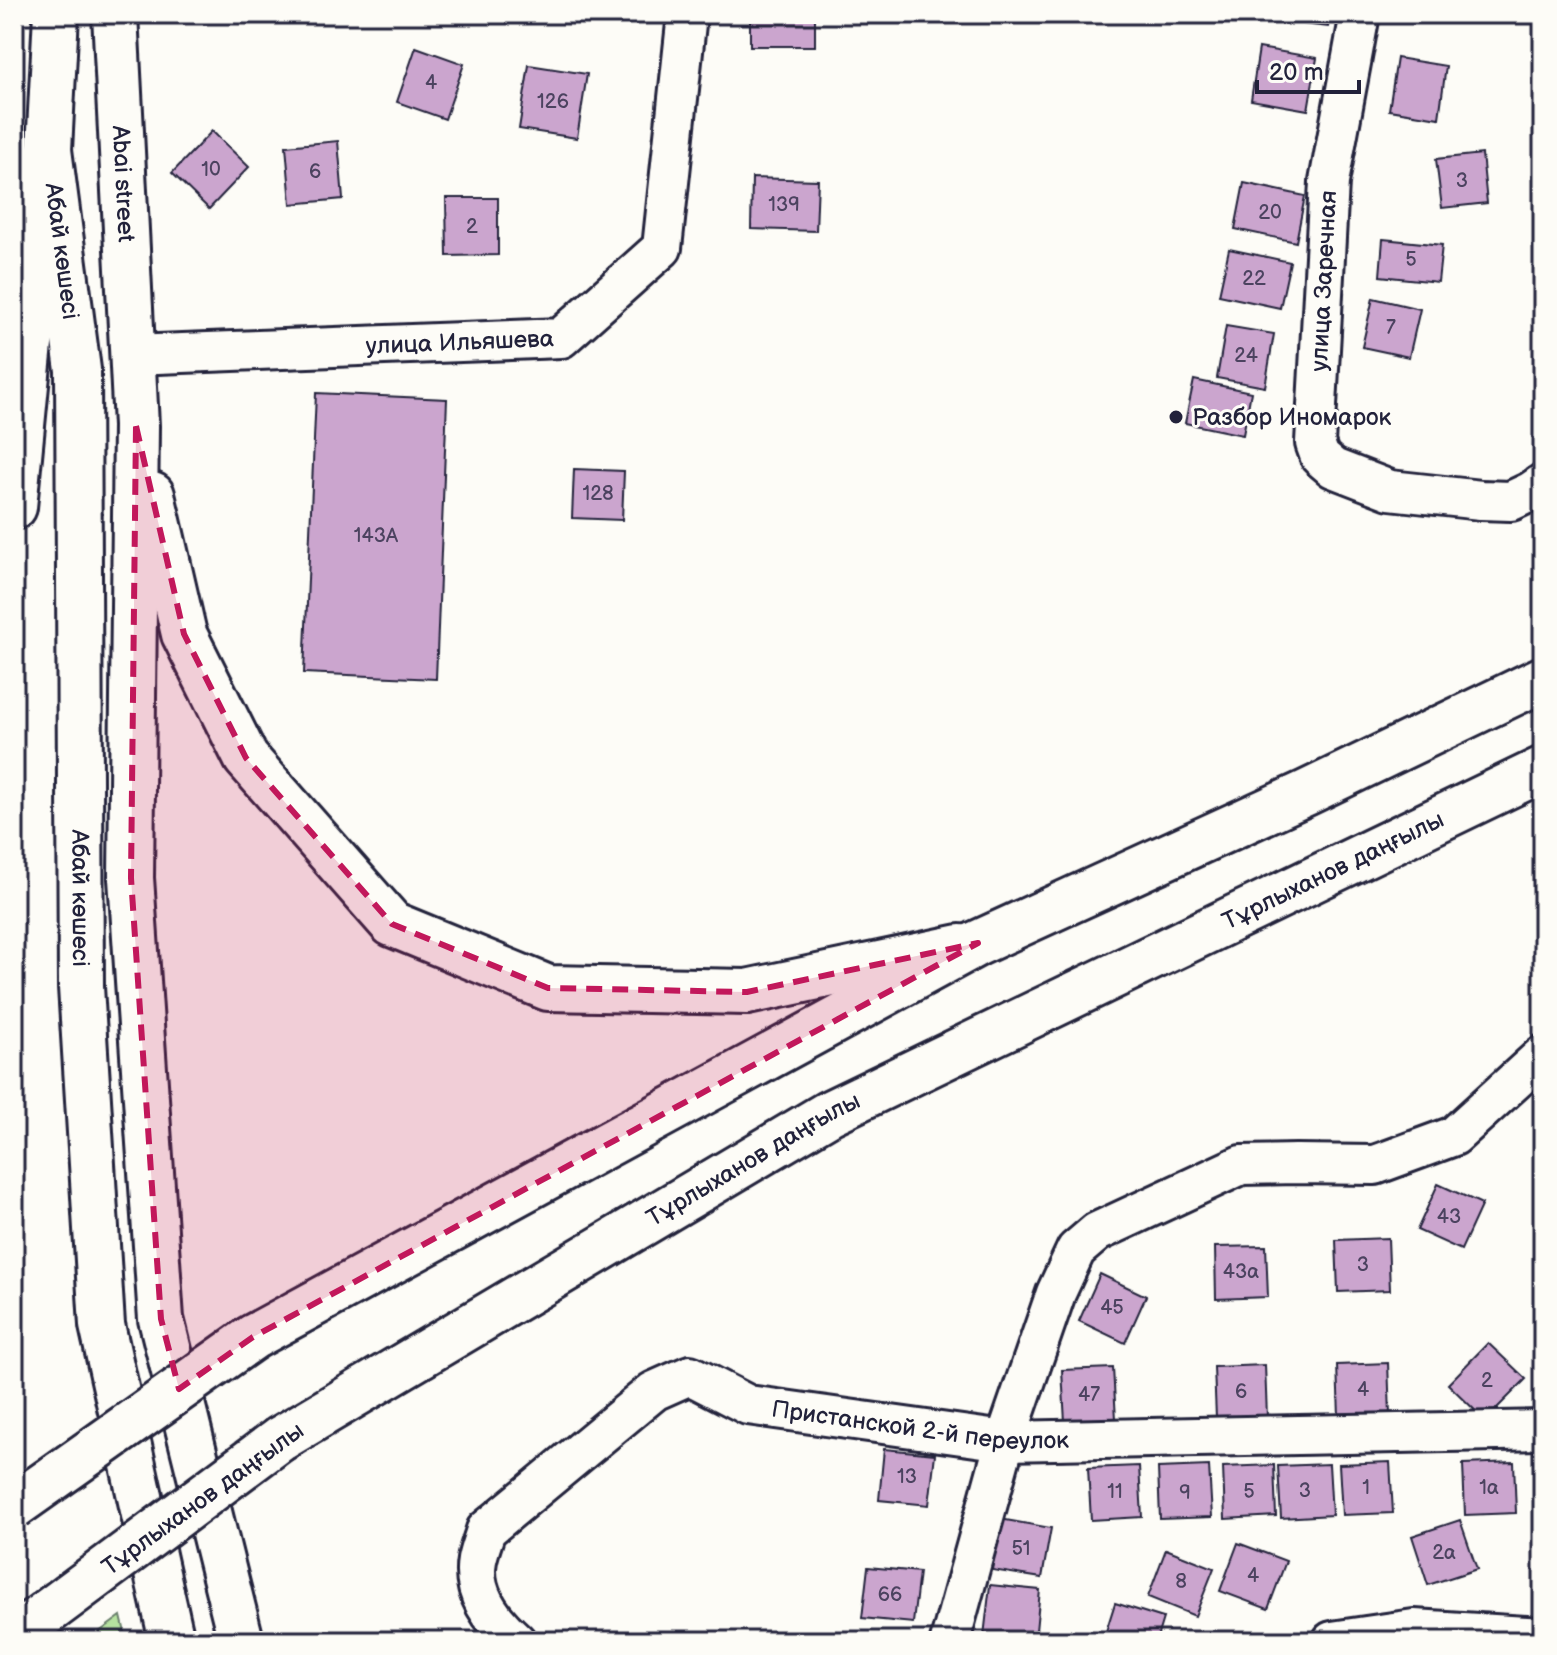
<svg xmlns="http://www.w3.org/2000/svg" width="1557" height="1655" font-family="'Balsamiq Sans',sans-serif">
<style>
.green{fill:#b6e2a0;stroke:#6c826e;stroke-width:2}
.building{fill:#cba5ce;stroke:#22223b;stroke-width:2}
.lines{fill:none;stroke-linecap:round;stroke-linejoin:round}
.minor-casing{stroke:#22223b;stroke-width:44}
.secondary-casing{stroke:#22223b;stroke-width:50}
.trunk-casing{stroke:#22223b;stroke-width:50}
.minor{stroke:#fdfcf7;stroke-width:38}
.secondary{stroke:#fdfcf7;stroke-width:44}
.trunk{stroke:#fdfcf7;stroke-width:44}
.trunk-bridge-casing{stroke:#22223b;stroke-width:50;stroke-linecap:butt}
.trunk-bridge{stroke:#fdfcf7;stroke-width:44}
.marked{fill:#c2185b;fill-opacity:0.2;stroke:#c2185b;stroke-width:6;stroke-dasharray:16 10;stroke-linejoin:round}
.poi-dot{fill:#22223b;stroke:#fdfcf7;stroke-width:3}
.labels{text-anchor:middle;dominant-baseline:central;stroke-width:6;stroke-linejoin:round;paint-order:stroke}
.number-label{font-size:20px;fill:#4c4360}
.street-label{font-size:24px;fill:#22223b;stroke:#fdfcf7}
.poi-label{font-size:24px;fill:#22223b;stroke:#fdfcf7;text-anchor:start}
</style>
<rect width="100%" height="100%" fill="#fdfcf7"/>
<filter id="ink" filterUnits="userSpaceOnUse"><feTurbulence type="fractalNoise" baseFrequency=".0125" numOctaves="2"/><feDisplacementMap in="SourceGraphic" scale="16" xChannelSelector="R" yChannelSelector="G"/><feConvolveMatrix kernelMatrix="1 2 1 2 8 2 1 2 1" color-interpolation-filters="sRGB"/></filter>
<g filter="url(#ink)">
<polygon class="green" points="121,1616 127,1641 87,1641"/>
<g class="building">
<rect x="750" y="14" width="65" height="32"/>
<polygon points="1278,14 1330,14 1328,27 1278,21"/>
<polygon points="416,47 464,64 445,119 397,102"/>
<polygon points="1259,48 1317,58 1308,110 1251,100"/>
<polygon points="1397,58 1446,66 1439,118 1389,110"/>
<polygon points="529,65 587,74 577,138 519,129"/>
<polygon points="212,131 249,167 209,209 172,173"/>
<polygon points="338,141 343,199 291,204 286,146"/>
<polygon points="1482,154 1487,203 1442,208 1436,159"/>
<polygon points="752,178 818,180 816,231 751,229"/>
<polygon points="1244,183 1305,196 1296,242 1235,229"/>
<polygon points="446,198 498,198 498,255 447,256"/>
<polygon points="1383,239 1442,245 1438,282 1380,276"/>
<polygon points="1229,249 1290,262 1280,308 1219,295"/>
<polygon points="1373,298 1420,309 1409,357 1362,347"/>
<polygon points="1226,326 1274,334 1265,387 1217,378"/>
<polygon points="1194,380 1251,392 1243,435 1185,423"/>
<polygon points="316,393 447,399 436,679 304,673"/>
<polygon points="574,469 624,471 622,520 572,518"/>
<polygon points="1438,1184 1482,1204 1461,1250 1417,1230"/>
<polygon points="1388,1238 1390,1290 1338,1292 1336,1240"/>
<polygon points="1266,1246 1268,1297 1216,1299 1215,1247"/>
<polygon points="1100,1274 1146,1296 1125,1343 1079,1321"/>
<polygon points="1488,1343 1526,1379 1485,1420 1448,1384"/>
<polygon points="1388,1363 1390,1415 1339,1416 1337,1365"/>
<polygon points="1265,1365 1267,1417 1216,1418 1214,1367"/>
<polygon points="1113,1368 1116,1419 1065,1422 1062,1370"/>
<polygon points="884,1449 935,1454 929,1505 879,1500"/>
<polygon points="1390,1462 1393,1513 1342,1515 1339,1464"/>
<polygon points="1514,1462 1516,1513 1465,1515 1463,1464"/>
<polygon points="1329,1464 1332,1515 1281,1518 1278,1466"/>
<polygon points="1274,1465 1276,1516 1225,1519 1223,1467"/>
<polygon points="1139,1466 1142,1517 1091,1520 1088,1468"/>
<polygon points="1209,1466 1212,1517 1160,1519 1158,1468"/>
<polygon points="1000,1519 1051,1528 1042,1578 992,1570"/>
<polygon points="1460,1520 1477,1569 1428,1585 1412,1536"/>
<polygon points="1238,1543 1286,1561 1268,1609 1220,1591"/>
<polygon points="1166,1549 1214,1568 1195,1616 1148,1597"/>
<polygon points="868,1567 919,1572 913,1623 862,1618"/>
<polygon points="990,1585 1040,1590 1035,1641 984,1636"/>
<polygon points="1115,1603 1163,1618 1156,1641 1103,1641"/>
</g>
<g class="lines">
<g class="minor-casing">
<g id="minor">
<polyline points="1360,14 1329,182 1315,443 1320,457 1333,468 1390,490 1481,500 1511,501 1530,492 1543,483"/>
<path id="s1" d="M132,355L561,338L662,248L687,14"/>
<path id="s2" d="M516,1641C492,1620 471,1593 477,1560C479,1550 483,1540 486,1530L654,1391L690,1375L748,1405L1005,1441L1543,1430"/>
<polyline points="950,1641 1005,1441 1056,1293 1076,1250 1097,1232 1241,1165 1296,1164 1375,1165 1454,1136 1543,1055"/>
<polyline points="1332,1641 1414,1629 1543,1637"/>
</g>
</g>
<g class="secondary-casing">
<g id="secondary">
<path id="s3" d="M115,14L136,426L131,878L161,1319L241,1641"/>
<path id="s4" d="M49,150L78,370L81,987L102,1325L172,1641"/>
<polyline points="152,495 184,634 246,758 392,924 548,988 747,992 960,947"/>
<polyline points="14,507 49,150 56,14"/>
</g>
</g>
<g class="trunk-casing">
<g id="trunk">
<polyline points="253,1337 978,943 1306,793 1543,679"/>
<path id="s5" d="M280,1439L829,1113L1543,769"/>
</g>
</g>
<use href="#minor" class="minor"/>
<use href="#secondary" class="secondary"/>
<use href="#trunk" class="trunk"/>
<g class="trunk-bridge-casing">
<g id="trunk-bridge">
<polyline points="14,1506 253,1337"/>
<polyline points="34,1622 280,1439"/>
</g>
</g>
<use href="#trunk-bridge" class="trunk-bridge"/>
</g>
</g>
<path class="marked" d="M136,426L184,634L246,758L392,924L548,988L747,992L978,943L253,1337L179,1389L161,1319L131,878Z"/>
<circle class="poi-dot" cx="1176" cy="417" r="8"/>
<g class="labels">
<g class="number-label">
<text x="431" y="83">4</text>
<text x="553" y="102">126</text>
<text x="211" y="170">10</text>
<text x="315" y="172">6</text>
<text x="1462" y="181">3</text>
<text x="784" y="205">139</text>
<text x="1270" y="213">20</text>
<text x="472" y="227">2</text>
<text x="1411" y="260">5</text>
<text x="1254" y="279">22</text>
<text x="1391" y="328">7</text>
<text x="1246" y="356">24</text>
<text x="598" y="494">128</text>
<text x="376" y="536">143А</text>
<text x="1449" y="1217">43</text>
<text x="1363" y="1265">3</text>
<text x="1241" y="1272">43а</text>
<text x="1112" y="1308">45</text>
<text x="1487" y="1381">2</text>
<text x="1363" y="1390">4</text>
<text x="1241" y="1392">6</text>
<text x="1089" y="1395">47</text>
<text x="907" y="1477">13</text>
<text x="1366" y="1488">1</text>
<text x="1489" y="1488">1а</text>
<text x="1305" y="1491">3</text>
<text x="1115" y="1492">11</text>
<text x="1249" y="1492">5</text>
<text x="1185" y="1493">9</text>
<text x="1021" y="1549">51</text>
<text x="1444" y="1553">2а</text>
<text x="1253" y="1576">4</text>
<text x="1181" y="1582">8</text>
<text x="890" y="1595">66</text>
</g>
<g class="street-label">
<text stroke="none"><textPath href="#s3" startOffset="170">Abai street</textPath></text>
<text stroke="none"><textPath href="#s4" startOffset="102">Абай көшесі</textPath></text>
<text transform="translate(1324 281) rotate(-87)">улица Заречная</text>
<text stroke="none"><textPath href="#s1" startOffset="328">улица Ильяшева</textPath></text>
<text stroke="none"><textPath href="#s5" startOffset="1198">Тұрлыханов даңғылы</textPath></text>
<text stroke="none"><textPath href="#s4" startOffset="750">Абай көшесі</textPath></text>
<text stroke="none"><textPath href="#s5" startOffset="550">Тұрлыханов даңғылы</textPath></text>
<text stroke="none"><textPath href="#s2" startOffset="622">Пристанской 2-й переулок</textPath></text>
<text transform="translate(203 1499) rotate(-36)">Тұрлыханов даңғылы</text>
</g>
<g class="poi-label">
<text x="1192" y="417">Разбор Иномарок</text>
</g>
</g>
<rect width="1557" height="1655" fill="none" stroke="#fdfcf7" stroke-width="48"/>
<rect x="24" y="24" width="1509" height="1607" fill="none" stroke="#22223b" stroke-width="3" filter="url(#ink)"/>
<path d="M1257 80v12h102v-12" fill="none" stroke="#22223b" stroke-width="4"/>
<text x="1269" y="80" font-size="24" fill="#22223b" stroke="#fdfcf7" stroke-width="6" paint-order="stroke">20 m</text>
</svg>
